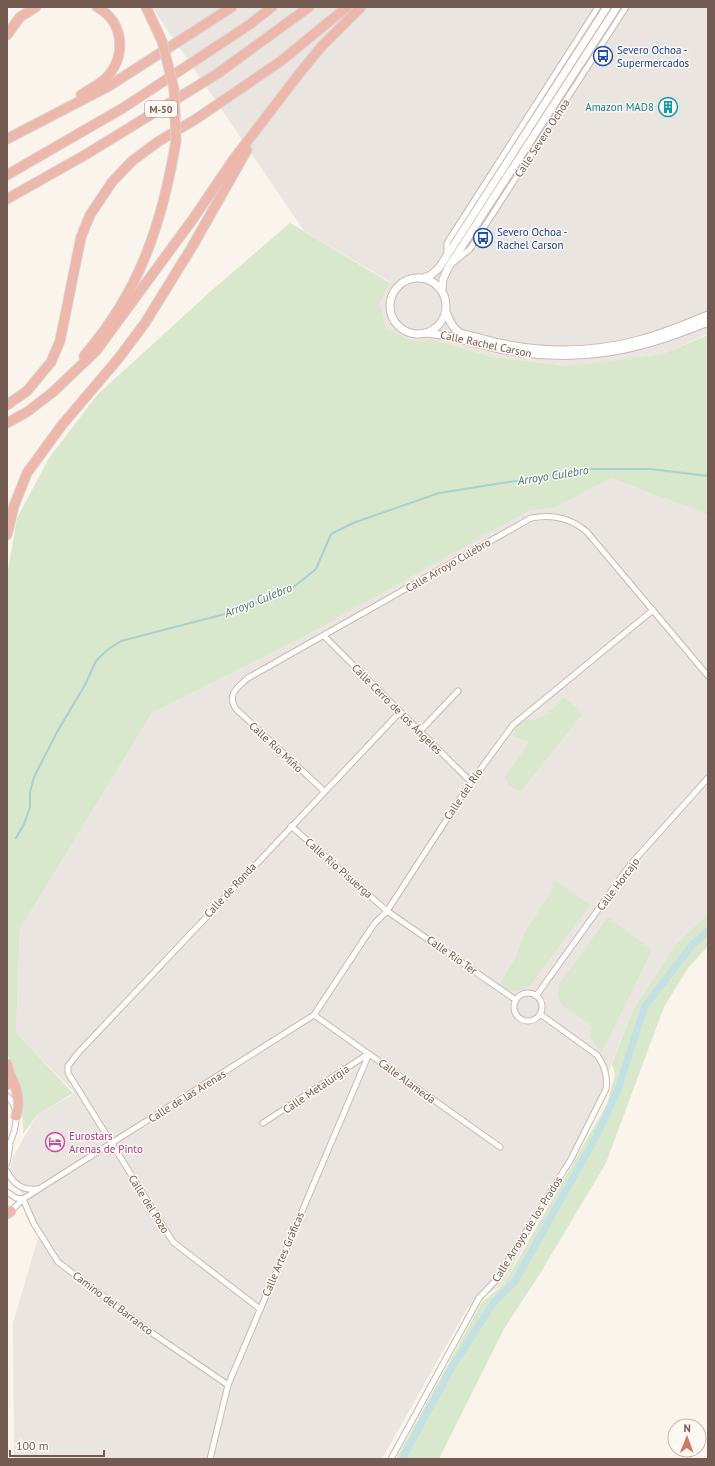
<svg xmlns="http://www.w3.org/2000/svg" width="715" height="1466" font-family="'PT Sans',sans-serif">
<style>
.industrial{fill:#ebe5e1}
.green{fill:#d9e7cc}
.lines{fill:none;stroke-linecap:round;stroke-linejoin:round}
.stream{stroke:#aacfd3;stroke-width:2}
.canal{stroke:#c3e0e2;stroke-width:7}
.street-casing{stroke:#c9b9b0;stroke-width:7}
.secondary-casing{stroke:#ccb9af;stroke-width:9}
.highway-casing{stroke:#d8d1cf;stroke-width:11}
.street{stroke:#fff;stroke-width:5}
.secondary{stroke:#fff;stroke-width:7}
.highway{stroke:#edb8ab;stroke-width:9}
.highway-bridge-casing{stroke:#d8d1cf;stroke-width:11;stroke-linecap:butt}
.highway-bridge{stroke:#edb8ab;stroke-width:9}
.labels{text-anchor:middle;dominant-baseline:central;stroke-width:3;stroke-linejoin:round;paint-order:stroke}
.shield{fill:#fdf8f3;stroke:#9c8a82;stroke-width:1}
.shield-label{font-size:10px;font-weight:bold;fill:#735b52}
.transit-label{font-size:11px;fill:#164399;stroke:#fdf8f3;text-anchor:start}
.culture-label{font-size:11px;fill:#0d838f;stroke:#fdf8f3;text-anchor:end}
.street-label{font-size:11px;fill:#735b52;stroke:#fdf8f3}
.hotel-label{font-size:11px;fill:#b23c85;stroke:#fdf8f3;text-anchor:start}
.water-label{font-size:12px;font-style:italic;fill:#4a777d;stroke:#fdf8f3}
</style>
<rect width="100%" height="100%" fill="#fbf4ec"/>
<g class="industrial">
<polygon points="152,7 708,7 708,334 662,354 571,366 492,357 434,340 412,341 386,327 380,303 390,282 304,231"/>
<polygon points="611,478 708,515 708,914 674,946 633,1010 591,1116 504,1284 468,1307 382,1459 14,1459 13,1323 40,1231 10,1170 13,1157 37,1115 75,1093 16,1034 20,929 152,713 309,634 531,509 555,508"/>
</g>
<g class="green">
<path d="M290,223L390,283L380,303L386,327L412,341L434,340L492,357L569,366L662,354L708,335V515L611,478L555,508L530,510L309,634L152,713L20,929L16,1033L73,1093L37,1115L23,1134C24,1106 16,1078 7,1051V576L17,518L49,458L98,394L211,291Z"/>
<path d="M564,697L580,711L581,716L521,791L509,786L505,777L529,742L514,736L518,721C542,720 548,714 564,697Z"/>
<polygon points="553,879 590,905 529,987 514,992 500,983 515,959 525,932 551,892"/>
<polygon points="708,914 708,946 688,968 664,1007 606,1163 541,1272 504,1329 439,1459 396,1459 482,1302 504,1284 607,1104 615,1074 612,1064 633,1010 674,946"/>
<polygon points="608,917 652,950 602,1052 590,1037 592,1026 562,1005 558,996 558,986"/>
</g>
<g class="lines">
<polyline class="stream" points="16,838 24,824 30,807 30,792 34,777 57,732 85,685 96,661 107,650 121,641 225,614 233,608 259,602 291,589 316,569 331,534 353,523 439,493 592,469 651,469 708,476"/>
<polyline class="canal" points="402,1459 452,1367 494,1302 515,1281 596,1137 617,1092 645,1006 693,944 708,931"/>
<g class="street-casing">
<g id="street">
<polyline points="447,255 447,243 598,7"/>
<polyline points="454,262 470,249 626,7"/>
<polyline points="324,636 471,782"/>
<polyline points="420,731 458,691"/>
<path d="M324,791L237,710C226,696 236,688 248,678L531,518C551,514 571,518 587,532L708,676"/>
<polyline points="291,826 387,911 516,1000"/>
<circle cx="528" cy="1007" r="14"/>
<polyline points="536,996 630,865 708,778"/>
<polyline points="314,1015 500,1147"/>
<path d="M7,1096C23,1110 15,1133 7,1149"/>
<polyline points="263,1123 368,1054"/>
<polyline points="7,1163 10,1145"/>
<path d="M7,1171C13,1184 23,1191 38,1189"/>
<polyline points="7,1192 16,1198 23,1199"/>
<polyline points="23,1199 34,1224 58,1262 155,1335 228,1385"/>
<polyline points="11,1211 23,1199 314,1015 374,924 387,911 471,782 513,725 653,610"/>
<polyline points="260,1309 173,1242 68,1073 68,1066 78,1053 400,712"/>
<polyline points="210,1459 228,1385 369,1054"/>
<path d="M391,1459L479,1298L496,1280L571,1159L606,1089C608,1076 605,1066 597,1055L540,1014"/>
</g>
</g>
<g class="secondary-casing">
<g id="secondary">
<circle cx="418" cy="306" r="28"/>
<polyline points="423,278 431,275 439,268 607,7"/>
<polyline points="442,290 443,279 448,268 617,7"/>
<path d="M446,312C449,319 452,328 459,332C464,335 473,336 480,338C531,353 588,354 639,340C663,334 685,324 708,315"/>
<path d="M426,333C452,335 475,344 500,349C578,364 636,352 708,322"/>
</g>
</g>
<g class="highway-casing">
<g id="highway">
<polyline points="146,7 162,41"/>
<polyline points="7,35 20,17 36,7"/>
<path d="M81,95C88,90 97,86 104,80C127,59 125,22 97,7"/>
<polyline points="7,139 109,86 232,7"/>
<polyline points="7,175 123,108 249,25 272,7"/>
<polyline points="7,199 85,155 217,74 309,7"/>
<path d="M84,356C140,291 162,224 176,141"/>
<polyline points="7,405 27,391 51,362 60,341 81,237 90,215 112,182 132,161 159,141 196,119 281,61 347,7"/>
<polyline points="7,423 27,412 53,392 96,351 193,219 233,160 299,74 321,47 361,7"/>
<polyline points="7,535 14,506 27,473 62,425 118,359 145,323 192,247 247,150"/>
<polyline points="7,1064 10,1075 7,1085"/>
<path d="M10,1075C17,1087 20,1102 16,1116"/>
<polyline points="7,1214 11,1211"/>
</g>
</g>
<use href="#street" class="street"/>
<use href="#secondary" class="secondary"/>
<use href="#highway" class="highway"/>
<g class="highway-bridge-casing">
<polyline id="highway-bridge" points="162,41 174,89 176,141"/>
</g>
<use href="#highway-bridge" class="highway-bridge"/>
</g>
<defs>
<g id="bus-ring" transform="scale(1)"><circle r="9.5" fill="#fdf8f3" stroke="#1a4fb4" stroke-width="1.5"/><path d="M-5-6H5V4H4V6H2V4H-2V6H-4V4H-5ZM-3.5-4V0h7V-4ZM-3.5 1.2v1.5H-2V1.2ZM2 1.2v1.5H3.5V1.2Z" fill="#1a4fb4"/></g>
<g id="building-ring" transform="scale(1)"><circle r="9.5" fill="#fdf8f3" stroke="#0f9aa8" stroke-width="1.5"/><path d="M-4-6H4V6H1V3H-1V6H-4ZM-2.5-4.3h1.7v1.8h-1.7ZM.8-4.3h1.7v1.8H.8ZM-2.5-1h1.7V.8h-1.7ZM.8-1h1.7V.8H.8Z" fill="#0f9aa8"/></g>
<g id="hotel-ring" transform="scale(1)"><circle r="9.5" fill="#fdf8f3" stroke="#d1479c" stroke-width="1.5"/><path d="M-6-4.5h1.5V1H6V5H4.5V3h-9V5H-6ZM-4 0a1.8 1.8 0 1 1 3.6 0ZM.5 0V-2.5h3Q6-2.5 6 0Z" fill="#d1479c"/></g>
</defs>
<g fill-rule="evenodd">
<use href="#bus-ring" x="603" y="56"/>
<use href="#building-ring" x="668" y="107"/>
<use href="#bus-ring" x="483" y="238"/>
<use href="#hotel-ring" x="55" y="1142"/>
</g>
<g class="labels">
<rect class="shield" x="145" y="101" width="32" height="16" rx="3"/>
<g class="shield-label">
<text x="161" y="109">M-50</text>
</g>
<g class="transit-label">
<text x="617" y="50">Severo Ochoa -<tspan x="617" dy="13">Supermercados</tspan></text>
<text x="497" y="232">Severo Ochoa -<tspan x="497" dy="13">Rachel Carson</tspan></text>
</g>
<g class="culture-label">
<text x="654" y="107">Amazon MAD8</text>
</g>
<g class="street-label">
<text transform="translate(542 138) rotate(-57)">Calle Severo Ochoa</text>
<text transform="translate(486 344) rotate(12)">Calle Rachel Carson</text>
<text transform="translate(448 565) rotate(-30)">Calle Arroyo Culebro</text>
<text transform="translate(397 709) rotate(45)">Calle Cerro de los Ángeles</text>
<text transform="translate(276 747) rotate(43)">Calle Río Miño</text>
<text transform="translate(463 794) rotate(-56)">Calle del Río</text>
<text transform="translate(339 868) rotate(41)">Calle Río Pisuerga</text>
<text transform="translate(618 884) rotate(-53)">Calle Horcajo</text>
<text transform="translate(230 890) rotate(-47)">Calle de Ronda</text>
<text transform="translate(452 955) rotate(35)">Calle Río Ter</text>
<text transform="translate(407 1081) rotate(36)">Calle Alameda</text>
<text transform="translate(316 1089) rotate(-34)">Calle Metalurgia</text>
<text transform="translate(187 1096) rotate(-32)">Calle de las Arenas</text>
<text transform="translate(149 1204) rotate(58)">Calle del Pozo</text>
<text transform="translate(527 1229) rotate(-58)">Calle Arroyo de los Prados</text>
<text transform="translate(283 1254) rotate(-67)">Calle Artes Gráficas</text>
<text transform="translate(113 1303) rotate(37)">Camino del Barranco</text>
</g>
<g class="hotel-label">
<text x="69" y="1136">Eurostars<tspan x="69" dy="13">Arenas de Pinto</tspan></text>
</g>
<g class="water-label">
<text transform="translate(553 475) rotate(-9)">Arroyo Culebro</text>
<text transform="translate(258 600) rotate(-22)">Arroyo Culebro</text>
</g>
</g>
<rect width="715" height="1466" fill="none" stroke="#735b52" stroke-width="16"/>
<g transform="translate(687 1438) rotate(1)"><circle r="19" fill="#fdf8f3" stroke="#c6b9b3"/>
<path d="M0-3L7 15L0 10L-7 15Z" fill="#d57461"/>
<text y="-6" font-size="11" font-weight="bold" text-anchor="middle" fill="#735b52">N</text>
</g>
<path d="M10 1450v6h94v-6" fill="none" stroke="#735b52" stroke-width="2"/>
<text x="16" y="1450" font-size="12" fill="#735b52" stroke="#fdf8f3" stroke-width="3" paint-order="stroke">100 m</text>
</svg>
